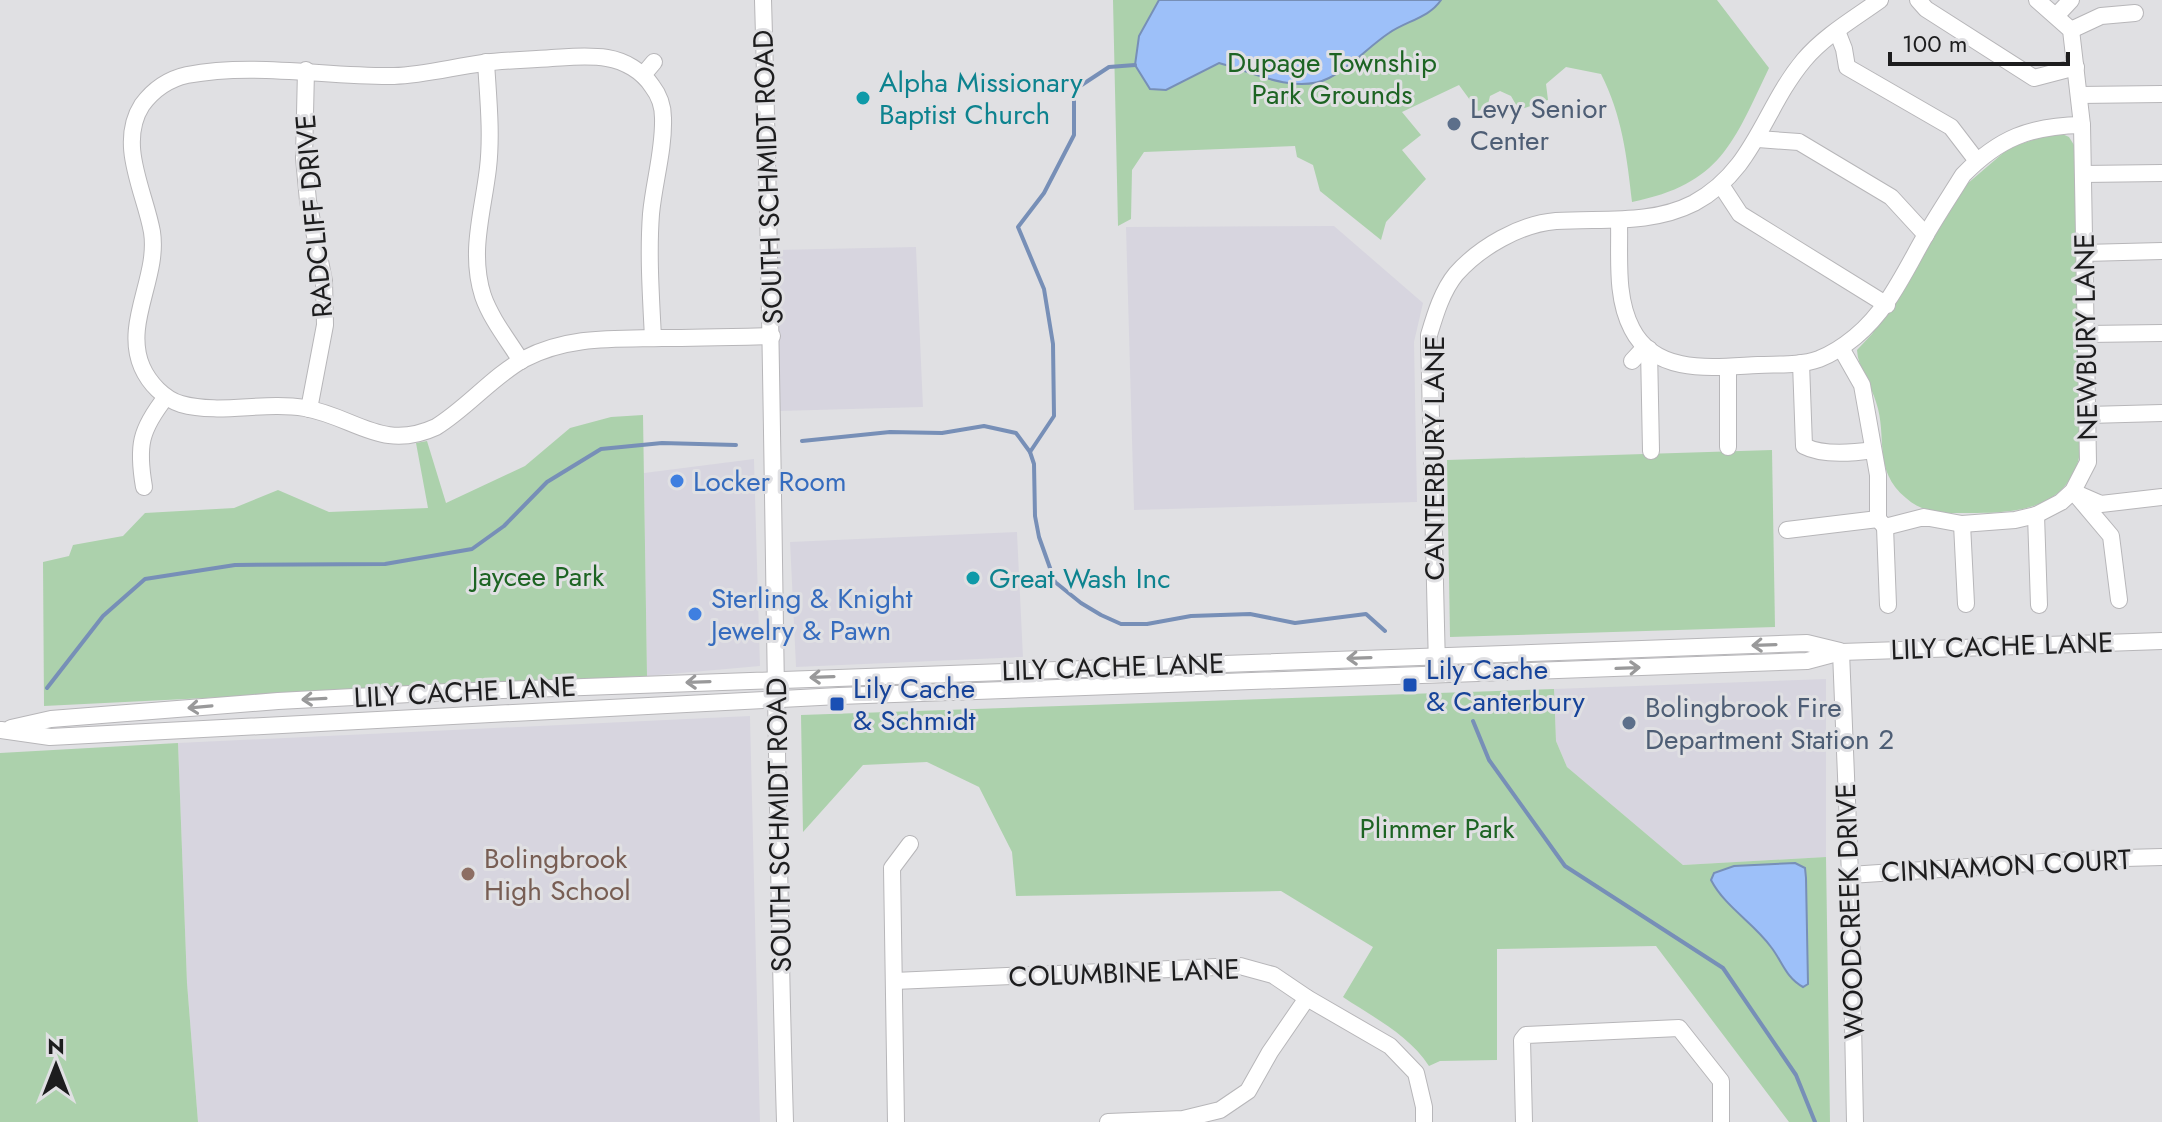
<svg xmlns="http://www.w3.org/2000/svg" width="2162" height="1122" font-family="Jost,sans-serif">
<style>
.built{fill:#d7d5df}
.green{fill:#acd1ac}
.water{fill:#9dc0f9;stroke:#778fb7;stroke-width:2}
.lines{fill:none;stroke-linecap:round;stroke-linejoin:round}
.stream{stroke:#778fb7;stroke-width:4}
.minor-casing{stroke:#b7b6b9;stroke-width:18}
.minor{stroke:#fff;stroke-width:16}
.oneway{stroke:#99999a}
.culture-dot{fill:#0f9aa8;stroke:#e0e0e3;stroke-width:3}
.service-dot{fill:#5c6f8a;stroke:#e0e0e3;stroke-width:3}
.shop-dot{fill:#3f7fe0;stroke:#e0e0e3;stroke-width:3}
.transit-dot{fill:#1a4fb4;stroke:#e0e0e3;stroke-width:3}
.education-dot{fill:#8d6e63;stroke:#e0e0e3;stroke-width:3}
.labels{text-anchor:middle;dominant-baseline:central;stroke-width:6;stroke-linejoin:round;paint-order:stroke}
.park-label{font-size:28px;fill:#1d6423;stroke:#e0e0e3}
.culture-label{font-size:28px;fill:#0d838f;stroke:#e0e0e3;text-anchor:start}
.service-label{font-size:28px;fill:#4e5e75;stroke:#e0e0e3;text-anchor:start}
.street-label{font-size:28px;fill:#1d1d1e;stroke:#e0e0e3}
.shop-label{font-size:28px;fill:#366cbe;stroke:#e0e0e3;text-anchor:start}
.transit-label{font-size:28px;fill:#164399;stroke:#e0e0e3;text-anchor:start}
.education-label{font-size:28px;fill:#785e54;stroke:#e0e0e3;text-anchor:start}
</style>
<rect width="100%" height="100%" fill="#e0e0e3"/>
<g class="built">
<polygon points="1334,226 1423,303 1414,342 1417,502 1134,510 1126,227"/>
<polygon points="916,247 923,407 779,411 775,250"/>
<polygon points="754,459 760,666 647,676 644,473"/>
<polygon points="1017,532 1023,657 796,667 790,542"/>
<polygon points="1826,679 1826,857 1683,865 1567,767 1556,741 1554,689"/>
<polygon points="750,716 760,1122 198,1122 187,983 178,743"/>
</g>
<g class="green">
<path d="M1113,0H1717L1769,68C1733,143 1721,184 1632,202C1627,157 1622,115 1601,74L1566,67L1546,84L1548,100L1519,110L1511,96L1500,91L1490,96L1487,108L1478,111L1459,85L1402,112L1421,135L1402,150L1426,179L1386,222L1381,240L1320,191L1313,165L1297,157L1295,146L1144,152L1132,170L1131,219L1118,226Z"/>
<path d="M2060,133L2069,137L2074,145L2081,419C2081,435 2082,453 2076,468C2058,511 2010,513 1970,513C1946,513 1925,515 1906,498C1872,470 1888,437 1876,402C1871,384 1858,369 1857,350L1872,334L1894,301L1967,184L2009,148L2038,138Z"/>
<polygon points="643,415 647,676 44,706 43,562 69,556 73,545 123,536 145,513 234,508 278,490 329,512 428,508 416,443 427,441 446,503 525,466 570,428 611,417"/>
<polygon points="1772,450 1775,627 1450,637 1447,460"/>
<path d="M1554,689L1556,741L1567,767L1683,865L1826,857L1830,1122H1789L1656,946L1497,949V1060L1440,1061L1429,1066C1408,1034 1374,1018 1343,997L1373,947L1281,891L1016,896L1012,852L979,787L927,762L863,765L803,832L801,715Z"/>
<polygon points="178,743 187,983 198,1122 0,1122 0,753"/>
</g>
<g class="water">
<path d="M1159,0H1441C1429,18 1406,21 1389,33C1368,47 1351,67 1329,78C1296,95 1252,72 1219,63L1166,90L1150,89L1135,65L1139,36Z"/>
<path d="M1795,863L1805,868L1806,878L1808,984L1803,987C1786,978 1782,961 1771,947C1754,923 1725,907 1711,880L1714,873L1734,866Z"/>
</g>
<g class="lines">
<g class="stream">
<polyline points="802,441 890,432 942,433 984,426 1016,433 1030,452 1034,464 1035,516 1039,537 1055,582 1081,603 1101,615 1121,624 1147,624 1191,616 1250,614 1295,623 1366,614 1385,631"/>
<polyline points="1030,452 1054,416 1053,344 1044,289 1018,227 1044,193 1074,135 1074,90 1109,67 1135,65"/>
<polyline points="47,688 103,616 145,579 235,565 385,564 472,549 504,526 547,482 601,449 662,443 736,445"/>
<polyline points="1473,721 1489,760 1565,866 1723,968 1796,1075 1815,1122"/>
</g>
<g class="minor-casing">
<g id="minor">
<path d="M763,0C774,374 774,748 785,1122"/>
<polyline points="1918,0 1926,9 2034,78 2076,67"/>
<polyline points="2056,16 2071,0"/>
<polyline points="2071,30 2101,16 2135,13"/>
<polyline points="1837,31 1844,49 1847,67 1951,127 1977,161"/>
<path d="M486,62C488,97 492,133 488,168C483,212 469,252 483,296C491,319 508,340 521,361"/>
<polyline points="306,70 304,158 308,201 324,281 325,325 309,409"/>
<polyline points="643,75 654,62"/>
<polyline points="2079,95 2162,94"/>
<polyline points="1758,139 1799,142 1891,197 1926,235"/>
<polyline points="2083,174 2162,173"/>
<polyline points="1721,185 1740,214 1887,305"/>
<path d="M1619,221C1620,256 1615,297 1632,329C1656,376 1715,367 1758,365C1778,364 1799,366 1819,359C1832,354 1844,346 1855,337C1887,311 1904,273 1924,238C1936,217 1950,196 1963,175C1999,138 2030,126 2082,125"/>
<polyline points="2084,253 2162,251"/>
<polyline points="2087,334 2162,333"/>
<path d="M653,338C651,297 648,255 651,214C654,182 664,150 663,118C663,107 659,95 652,86C642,71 625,61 607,58C588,55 570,57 552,58C529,60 505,60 483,63C453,67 424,75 394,76C325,77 255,62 187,75C169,79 153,90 142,105C117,144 145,192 152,232C159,278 123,323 142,367C149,383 164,399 181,404C220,415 264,401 305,408C355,417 382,452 436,427C467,408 493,376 524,359C568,336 613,339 662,338C698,338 735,337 772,336"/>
<polyline points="1841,348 1862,385 1878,475 1878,519 1885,527 1924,517 1962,524 2015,520 2036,515 2061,502 2073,491 2088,462 2082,125 2071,30 2037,0"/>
<polyline points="1649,349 1651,451"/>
<polyline points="1632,361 1645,347"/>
<path d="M1801,363L1804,446C1823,456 1853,453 1873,450"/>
<polyline points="1728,367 1728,447"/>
<polyline points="2088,415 2162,413"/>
<path d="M144,487C137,446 140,430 166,397"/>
<polyline points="2073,491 2111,536 2119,600"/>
<polyline points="2078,494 2101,504 2162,497"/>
<polyline points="2036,515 2039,605"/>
<polyline points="1962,524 1966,604"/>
<polyline points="1885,527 1888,605"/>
<polyline points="1787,530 1878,519"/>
<polyline points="1841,652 1850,875 1855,1122"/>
<path d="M1437,667L1429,335C1435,315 1442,291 1456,274C1480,247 1520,224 1556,221C1603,218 1651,225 1694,203C1755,170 1763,109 1804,60C1824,36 1855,18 1880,0"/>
<polyline points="11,728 51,719 278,701 448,692 1807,643 1840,651"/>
<polyline points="1,730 50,737 839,696 1807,661 1841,652 2162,641"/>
<polyline points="1850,875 2088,859 2162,857"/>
<polyline points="894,981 1240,966 1273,975 1307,998 1390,1046 1416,1073 1424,1107 1424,1122"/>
<polyline points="896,1122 892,868 910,844"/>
<polyline points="1108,1122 1183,1119 1220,1110 1248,1091 1270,1052 1307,998"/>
<polyline points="1524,1122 1522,1040 1526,1035 1679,1028 1721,1081 1721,1122"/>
</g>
</g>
<use href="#minor" class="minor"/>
</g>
<defs><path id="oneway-shaft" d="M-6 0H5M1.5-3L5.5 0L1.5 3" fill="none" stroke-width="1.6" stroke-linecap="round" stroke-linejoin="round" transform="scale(2)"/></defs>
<g class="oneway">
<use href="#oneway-shaft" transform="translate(1764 645) rotate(178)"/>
<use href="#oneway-shaft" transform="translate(1359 658) rotate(178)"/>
<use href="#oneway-shaft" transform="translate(1628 668) rotate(-2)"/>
<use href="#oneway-shaft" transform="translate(822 677) rotate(178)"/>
<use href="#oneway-shaft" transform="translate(698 682) rotate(178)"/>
<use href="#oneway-shaft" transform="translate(314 699) rotate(177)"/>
<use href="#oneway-shaft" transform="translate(200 707) rotate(175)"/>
</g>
<g class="culture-dot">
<circle cx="863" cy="98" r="8"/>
<circle cx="973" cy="578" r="8"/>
</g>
<g class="service-dot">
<circle cx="1454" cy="124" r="8"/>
<circle cx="1629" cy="723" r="8"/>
</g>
<g class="shop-dot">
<circle cx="677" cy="481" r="8"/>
<circle cx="695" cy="614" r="8"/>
</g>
<g class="transit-dot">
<rect x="1402" y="677" width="16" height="16" rx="4"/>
<rect x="829" y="696" width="16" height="16" rx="4"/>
</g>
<circle class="education-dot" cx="468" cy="874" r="8"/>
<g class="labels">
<g class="park-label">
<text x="1332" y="62">Dupage Township<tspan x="1332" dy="32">Park Grounds</tspan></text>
<text x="538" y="576">Jaycee Park</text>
<text x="1437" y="828">Plimmer Park</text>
</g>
<g class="culture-label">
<text x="879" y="82">Alpha Missionary<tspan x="879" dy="32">Baptist Church</tspan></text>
<text x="989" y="578">Great Wash Inc</text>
</g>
<g class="service-label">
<text x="1470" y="108">Levy Senior<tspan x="1470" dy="32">Center</tspan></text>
<text x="1645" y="707">Bolingbrook Fire<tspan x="1645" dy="32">Department Station 2</tspan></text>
</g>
<g class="street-label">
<text transform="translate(768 177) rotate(-92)">SOUTH SCHMIDT ROAD</text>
<text transform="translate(314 216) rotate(-95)">RADCLIFF DRIVE</text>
<text transform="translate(2086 337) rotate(-91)">NEWBURY LANE</text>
<text transform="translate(1434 458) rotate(-90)">CANTERBURY LANE</text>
<text transform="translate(2002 646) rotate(-2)">LILY CACHE LANE</text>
<text transform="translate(1113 667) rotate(-2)">LILY CACHE LANE</text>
<text transform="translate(465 692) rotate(-3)">LILY CACHE LANE</text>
<text transform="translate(779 825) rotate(-91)">SOUTH SCHMIDT ROAD</text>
<text transform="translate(2006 866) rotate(-3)">CINNAMON COURT</text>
<text transform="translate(1850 911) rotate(-92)">WOODCREEK DRIVE</text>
<text transform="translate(1124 973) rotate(-2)">COLUMBINE LANE</text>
</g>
<g class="shop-label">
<text x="693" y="481">Locker Room</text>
<text x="711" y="598">Sterling &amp; Knight<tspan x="711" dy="32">Jewelry &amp; Pawn</tspan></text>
</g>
<g class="transit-label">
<text x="1426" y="669">Lily Cache<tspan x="1426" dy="32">&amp; Canterbury</tspan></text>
<text x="853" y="688">Lily Cache<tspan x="853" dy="32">&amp; Schmidt</tspan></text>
</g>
<g class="education-label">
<text x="484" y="858">Bolingbrook<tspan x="484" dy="32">High School</tspan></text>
</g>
</g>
<g transform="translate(56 1066)" stroke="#e0e0e3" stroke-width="6" paint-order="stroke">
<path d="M0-6L14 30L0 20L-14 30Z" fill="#1d1d1e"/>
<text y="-12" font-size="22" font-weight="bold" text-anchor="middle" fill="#1d1d1e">N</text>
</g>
<path d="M1890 52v12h178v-12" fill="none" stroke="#1d1d1e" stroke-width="4"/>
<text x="1902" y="52" font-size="24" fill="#1d1d1e" stroke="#e0e0e3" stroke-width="6" paint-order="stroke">100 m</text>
</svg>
